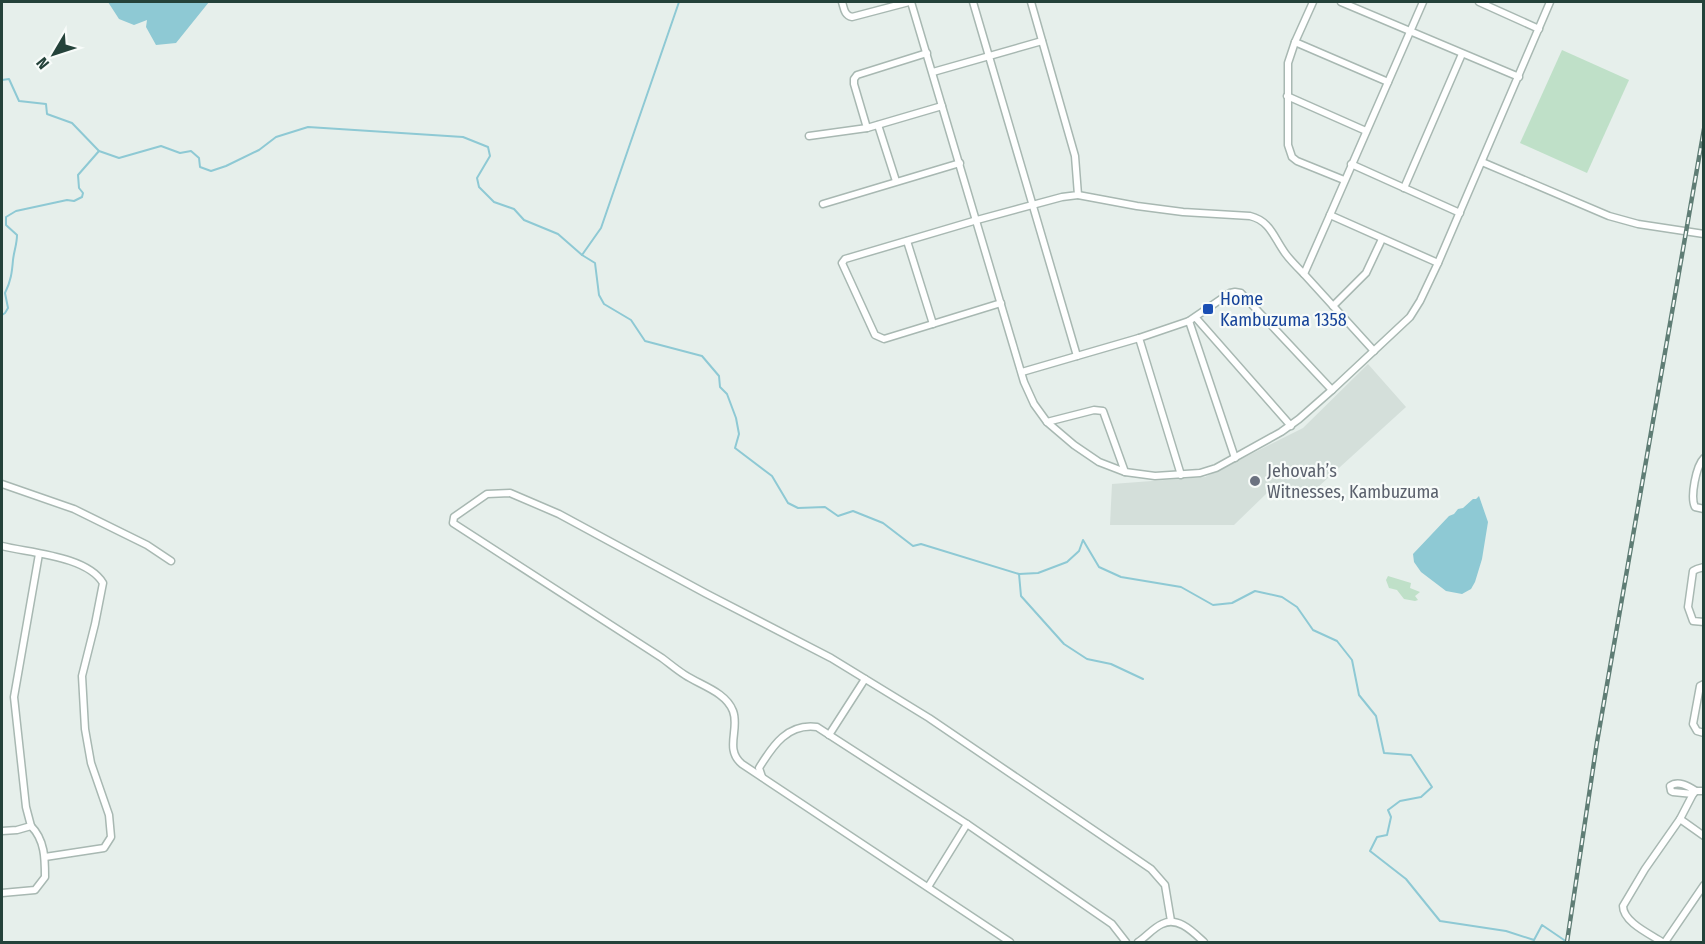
<svg xmlns="http://www.w3.org/2000/svg" width="1705" height="944" font-family="'Fira Sans Condensed',sans-serif">
<style>
.built{fill:#d4dfda}
.green{fill:#bfe0c8}
.water{fill:#8ec9d4}
.lines{fill:none;stroke-linecap:round;stroke-linejoin:round}
.stream{stroke:#8ec9d4;stroke-width:2}
.street-casing{stroke:#a8b8b2;stroke-width:9}
.street{stroke:#fff;stroke-width:6}
.rail-casing{stroke:#5f7d75;stroke-width:4.5}
.rail{stroke:#f7fbf9;stroke-width:2;stroke-dasharray:7;stroke-linecap:butt}
.transit-dot{fill:#1a4fb4;stroke:#f7fbf9;stroke-width:2}
.worship-dot{fill:#6b7280;stroke:#f7fbf9;stroke-width:2}
.labels{text-anchor:middle;dominant-baseline:central;stroke-width:4.5;stroke-linejoin:round;paint-order:stroke}
.transit-label{font-size:18px;fill:#164399;stroke:#f7fbf9;text-anchor:start}
.worship-label{font-size:18px;fill:#5b616d;stroke:#f7fbf9;text-anchor:start}
</style>
<rect width="100%" height="100%" fill="#e6efeb"/>
<polygon class="built" points="1368,364 1406,407 1318,487 1267,493 1234,525 1110,525 1112,484 1205,477 1303,428"/>
<g class="green">
<polygon points="1562,50 1629,80 1587,173 1520,143"/>
<polygon points="1388,576 1411,583 1410,588 1420,592 1415,596 1418,600 1415,601 1404,599 1397,590 1389,588 1386,580"/>
</g>
<g class="water">
<polygon points="108,2 209,2 176,43 156,45 146,27 147,20 134,25 119,19"/>
<polygon points="1479,496 1488,522 1482,559 1475,582 1471,589 1462,594 1446,591 1421,572 1414,562 1413,554 1449,516 1454,514 1458,509 1463,508 1473,499 1476,499"/>
</g>
<g class="lines">
<g class="stream">
<polyline points="2,80 9,79 19,101 46,104 47,114 72,123 99,151 119,158 161,146 180,153 191,151 199,158 200,167 211,171 226,166 259,150 276,137 308,127 463,137 488,147 490,156 477,178 479,187 494,202 514,209 524,220 558,234 582,255 595,263 599,295 604,304 631,320 645,341 702,356 719,376 720,387 727,394 736,418 739,434 735,448 772,476 788,503 798,508 825,507 838,516 853,511 883,523 913,546 921,544 1019,574 1038,573 1067,562 1079,551 1083,540 1099,567 1121,577 1181,587 1213,605 1232,603 1255,591 1282,597 1297,607 1313,630 1337,641 1352,660 1359,695 1376,716 1384,753 1411,755 1432,787 1421,797 1400,801 1388,810 1391,817 1387,835 1377,837 1370,851 1406,879 1440,921 1506,931 1534,940 1542,925 1567,942"/>
<polyline points="582,255 601,228 679,2"/>
<path d="M2,315L5,313L8,308L5,293C11,281 12,272 13,260C14,251 17,244 17,235L6,225V217L16,211L67,200L74,201L82,197L83,193L79,188L78,175L99,151"/>
<polyline points="1019,574 1021,596 1064,644 1087,659 1111,664 1143,679"/>
</g>
<g class="street-casing">
<g id="street">
<path d="M842,2C844,8 844,15 852,17L909,2"/>
<polyline points="911,2 1010,335 1024,382 1034,404 1047,422 1074,445 1099,462 1125,472 1155,476 1200,473 1216,468 1281,432 1299,419 1332,390 1410,317 1420,301 1438,263 1550,2"/>
<polyline points="973,2 1077,356 1139,338"/>
<polyline points="1313,2 1295,42 1288,63 1288,145 1292,157 1297,161 1344,180"/>
<polyline points="1341,2 1519,77"/>
<polyline points="1423,2 1330,215 1438,263"/>
<polyline points="1479,2 1539,29"/>
<polyline points="1295,42 1388,82"/>
<polyline points="933,72 1042,41"/>
<polyline points="1287,96 1366,131"/>
<polyline points="878,125 896,181"/>
<polyline points="867,128 854,84 854,79 857,75 927,53"/>
<polyline points="809,136 867,128 942,106"/>
<polyline points="1482,162 1609,216 1638,224 1704,234"/>
<polyline points="1351,164 1460,213"/>
<polyline points="1404,188 1462,54"/>
<path d="M1078,195L1137,206L1183,212L1250,216C1270,221 1273,236 1285,253C1290,260 1297,267 1304,274"/>
<polyline points="823,204 960,163"/>
<polyline points="1330,215 1304,274 1374,351"/>
<polyline points="907,241 933,324"/>
<polyline points="1001,303 884,339 875,335 842,263 845,259 977,220 1062,197 1078,195 1075,156 1031,2"/>
<polyline points="1333,306 1366,273 1382,239"/>
<polyline points="1196,318 1291,426"/>
<polyline points="1189,321 1235,458"/>
<polyline points="1022,372 1077,356"/>
<polyline points="1047,422 1094,410 1103,411 1125,472"/>
<path d="M1704,458C1696,466 1690,497 1695,507L1704,509"/>
<polyline points="1181,475 1139,338 1189,321 1230,293 1235,292 1241,293 1332,390"/>
<polyline points="2,484 74,509 147,545 171,561"/>
<path d="M2,546C30,553 87,556 103,583L95,624L82,676L85,729L91,763L109,815L111,837L104,848L45,857"/>
<polyline points="1704,567 1697,569 1693,571 1688,607 1693,621 1704,622"/>
<polyline points="1704,684 1700,686 1693,724 1697,731 1704,733"/>
<polyline points="829,735 865,679"/>
<path d="M762,777L759,768C773,745 788,723 817,727L967,824L1112,924L1126,942"/>
<path d="M1693,794L1673,792L1671,791L1670,786C1678,780 1688,786 1696,791"/>
<polyline points="1680,819 1704,836"/>
<polyline points="2,831 17,830 31,826 26,807 14,697 39,554"/>
<polyline points="928,887 967,824"/>
<path d="M2,893L35,890L45,877C45,859 45,840 31,826"/>
<path d="M1010,942L742,764C724,749 740,729 733,711C726,692 700,685 685,675C677,670 670,664 662,658L453,523L454,517L487,494L510,493L559,514L705,593L831,658L929,718L1151,869L1165,885L1171,921"/>
<path d="M1138,942C1146,937 1153,928 1162,924C1178,916 1193,932 1204,942"/>
<path d="M1662,942C1650,934 1623,922 1623,906L1645,869L1680,819L1693,794L1696,791H1704"/>
<polyline points="1665,942 1704,885"/>
</g>
</g>
<use href="#street" class="street"/>
<g class="rail-casing">
<polyline id="rail" points="1567,942 1597,742 1704,129"/>
</g>
<use href="#rail" class="rail"/>
</g>
<rect class="transit-dot" x="1202" y="303" width="12" height="12" rx="3"/>
<circle class="worship-dot" cx="1255" cy="481" r="6"/>
<g class="labels">
<g class="transit-label">
<text x="1220" y="299">Home<tspan x="1220" dy="21">Kambuzuma 1358</tspan></text>
</g>
<g class="worship-label">
<text x="1267" y="471">Jehovah’s<tspan x="1267" dy="21">Witnesses, Kambuzuma</tspan></text>
</g>
</g>
<rect width="1705" height="944" fill="none" stroke="#24423a" stroke-width="6"/>
<g transform="translate(54 54) rotate(231)" stroke="#f7fbf9" stroke-width="4.5" paint-order="stroke">
<path d="M0-4.5L10 22L0 15L-10 22Z" fill="#24423a"/>
<text y="-9" font-size="16" font-weight="bold" text-anchor="middle" fill="#24423a">N</text>
</g>
</svg>
